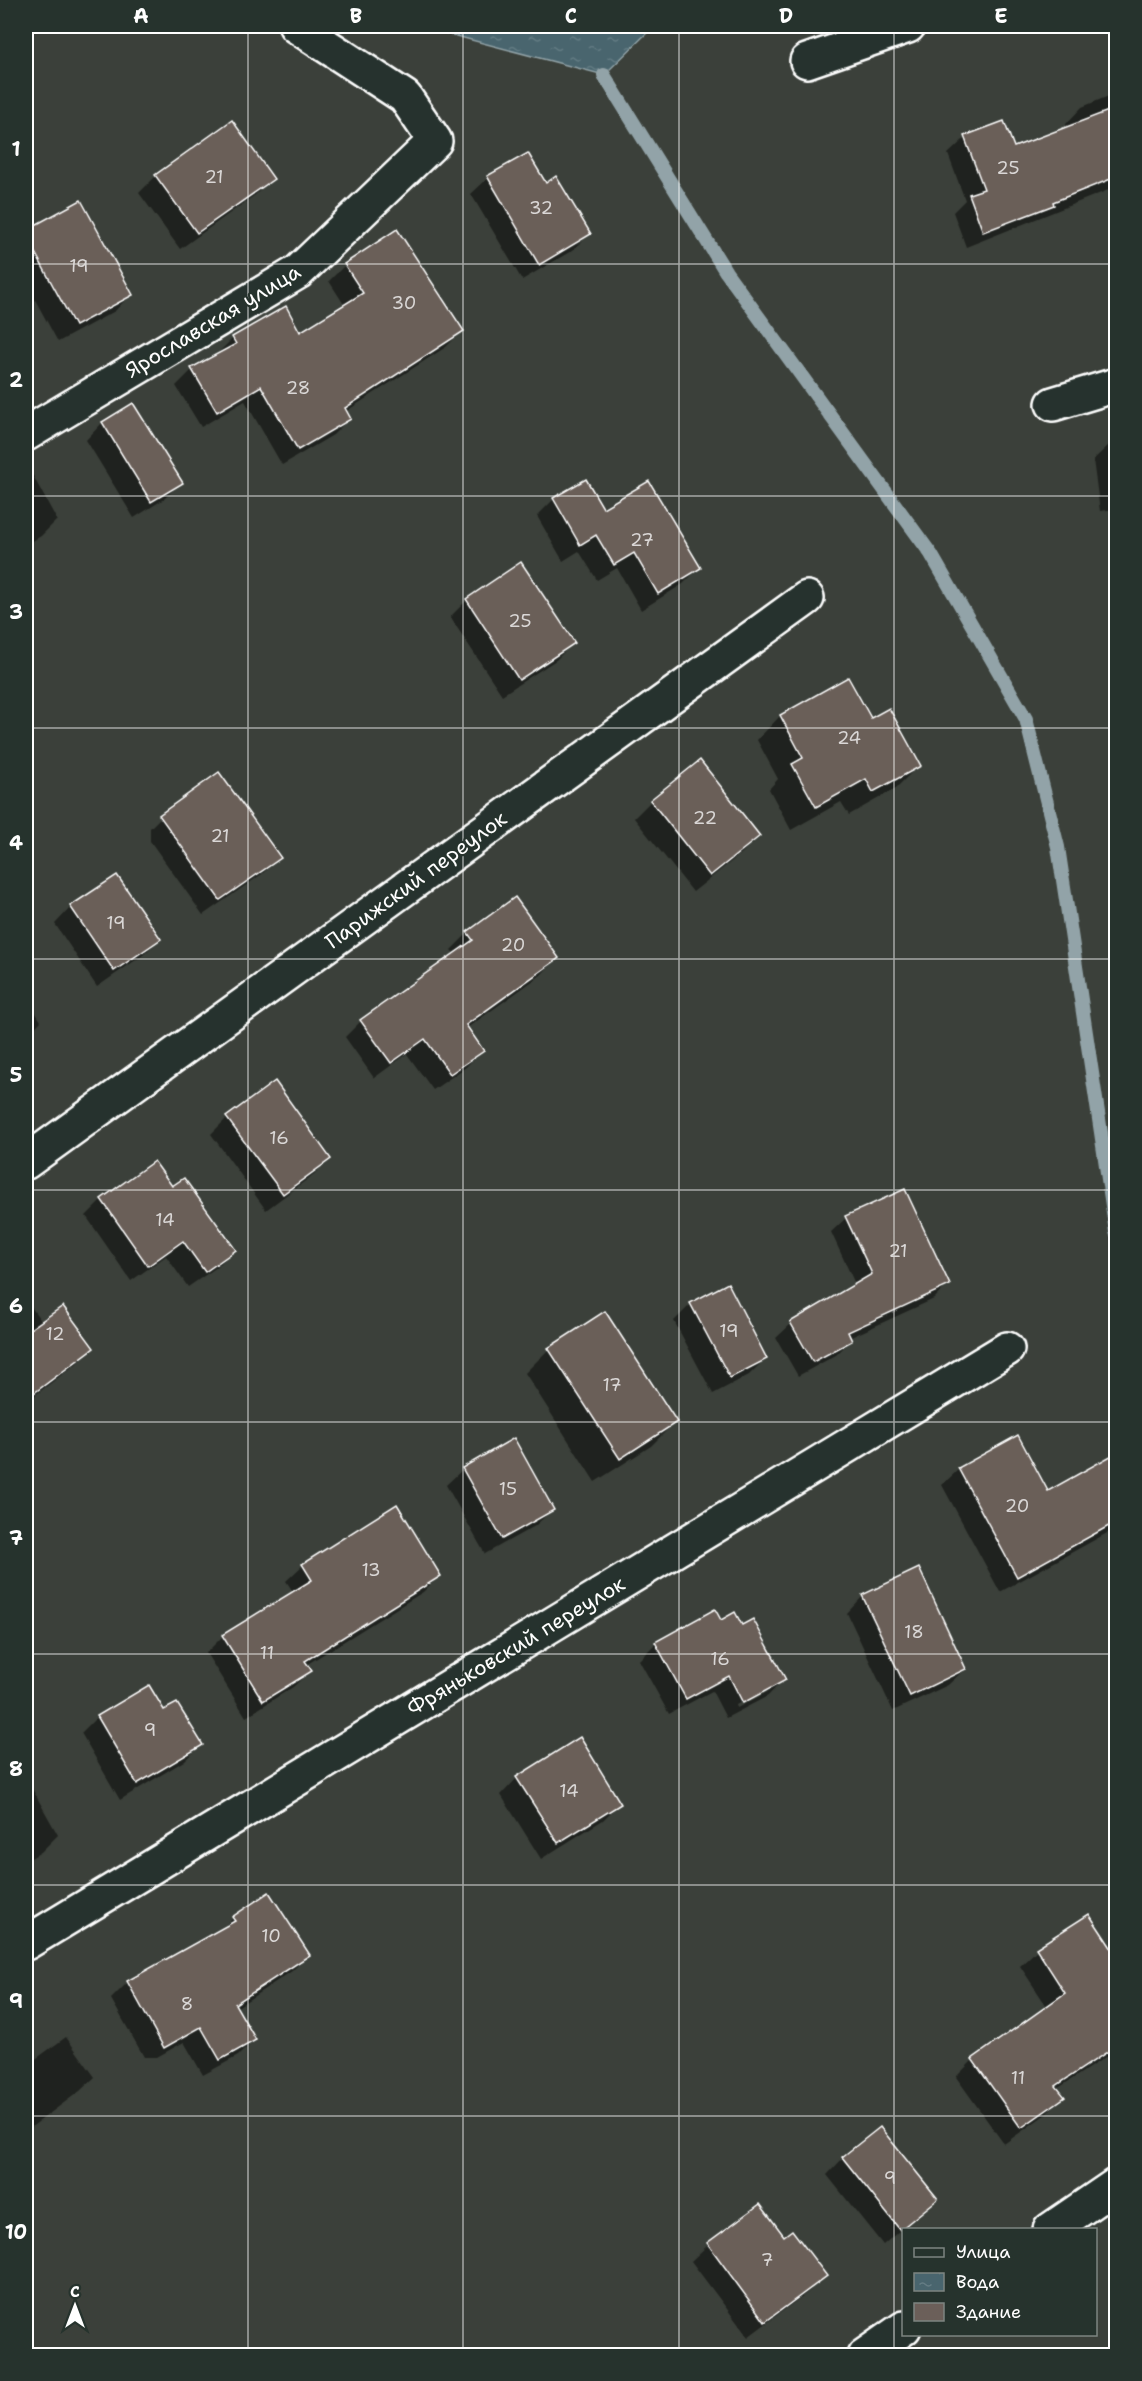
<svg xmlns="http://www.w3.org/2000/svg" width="1142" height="2381" font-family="'Shantell Sans',sans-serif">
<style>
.water{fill:url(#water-ripples);stroke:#92a3a8;stroke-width:1.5}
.shadow{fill:#0007;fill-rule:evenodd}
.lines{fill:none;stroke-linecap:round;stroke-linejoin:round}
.stream{stroke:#92a3a8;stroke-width:14}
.building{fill:#6b5f59;stroke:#fff;stroke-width:1.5}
.minor-casing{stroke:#fff;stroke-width:38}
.minor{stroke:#26332d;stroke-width:33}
.grid{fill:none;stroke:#fff;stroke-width:1.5;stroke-opacity:0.55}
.labels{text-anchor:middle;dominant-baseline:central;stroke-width:4.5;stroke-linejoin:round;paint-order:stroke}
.number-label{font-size:18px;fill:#dad7d6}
.street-label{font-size:21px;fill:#fff;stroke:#26332d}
.neatline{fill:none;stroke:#fff;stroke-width:2}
.grid-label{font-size:20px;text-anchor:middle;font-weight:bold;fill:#fff}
</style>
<defs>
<pattern id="water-ripples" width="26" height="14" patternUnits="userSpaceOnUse" patternTransform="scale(1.5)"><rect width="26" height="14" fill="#49656e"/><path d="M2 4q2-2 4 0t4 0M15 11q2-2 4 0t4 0" fill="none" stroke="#647c84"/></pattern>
</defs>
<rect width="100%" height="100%" fill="#3b403a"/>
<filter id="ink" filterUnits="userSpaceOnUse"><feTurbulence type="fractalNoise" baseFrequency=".0167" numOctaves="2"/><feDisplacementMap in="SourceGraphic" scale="12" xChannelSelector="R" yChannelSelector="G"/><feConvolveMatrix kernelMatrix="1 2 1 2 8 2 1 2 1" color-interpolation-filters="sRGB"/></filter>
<g filter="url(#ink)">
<polygon class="water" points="418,26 654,26 604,75"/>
<g class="shadow">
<polygon points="26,26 32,26 26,32"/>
<polygon points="1116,93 1116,187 966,247 953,212 965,200 948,154 965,138 1013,149 1067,128 1066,124 1082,107"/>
<polygon points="527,155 545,185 589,234 573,250 522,280 471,194 488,178"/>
<polygon points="156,176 272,179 255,195 180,249 139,193"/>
<polygon points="81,202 131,294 115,311 58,342 26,283 26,232"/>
<polygon points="345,265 462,331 446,347 345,412 349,419 333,435 282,465 245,401 201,427 176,386 192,370 217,354 233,338 300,334 345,306 329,281"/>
<polygon points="132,405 181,482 164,499 134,518 86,440 102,423"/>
<polygon points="1116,443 1116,509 1100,511 1093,460 1110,444"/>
<polygon points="26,463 57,520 41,536 26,545"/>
<polygon points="585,481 603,510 699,568 683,584 641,610 617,568 597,580 579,551 563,561 537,516 554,499"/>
<polygon points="521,564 573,643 556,660 502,695 450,617 467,600"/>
<polygon points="848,679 870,720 919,765 895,789 849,815 841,802 791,830 769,789 778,779 757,740 780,716"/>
<polygon points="700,762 758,836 742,853 693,892 634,818 651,801"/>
<polygon points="167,811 279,858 262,874 203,915 150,841 150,828"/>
<polygon points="514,899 557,958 541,975 467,1028 482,1050 466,1067 433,1090 407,1054 374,1078 345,1037 361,1021 455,954 451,950 468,933"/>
<polygon points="71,907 160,939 143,955 97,987 55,924"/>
<polygon points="26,998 41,1021 26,1037"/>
<polygon points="227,1118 329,1159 313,1175 266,1210 211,1134"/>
<polygon points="171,1189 234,1250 217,1267 188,1287 166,1256 131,1281 86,1216 102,1200"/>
<polygon points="904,1191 948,1284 934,1299 849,1338 850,1341 836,1355 798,1376 776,1338 791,1324 856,1286 831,1232 846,1218"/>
<polygon points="727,1285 766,1358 749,1375 713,1394 674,1321 691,1304"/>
<polygon points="26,1300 42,1322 92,1348 76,1364 26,1402"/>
<polygon points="549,1349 675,1422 651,1446 595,1482 525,1373"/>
<polygon points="1116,1454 1116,1546 1109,1532 1000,1592 942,1485 959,1469 1047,1493"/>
<polygon points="463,1469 552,1510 535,1526 485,1554 446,1485"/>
<polygon points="303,1565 439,1576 423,1592 306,1665 310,1671 293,1687 246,1717 206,1653 223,1636 294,1593 286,1581"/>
<polygon points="863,1596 965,1669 948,1685 893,1711 847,1613"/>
<path d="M720,1622L741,1627L784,1679L768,1696L726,1718L712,1691L669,1714L639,1660L656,1643ZM767,1688V1692L737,1708L736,1705Z"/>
<polygon points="148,1687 164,1712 201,1745 184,1761 120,1800 81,1733 97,1717"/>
<polygon points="26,1778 58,1835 41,1852 26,1861"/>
<polygon points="517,1778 619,1804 603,1820 541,1859 501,1795"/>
<polygon points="269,1894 309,1954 292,1971 236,2008 254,2040 238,2056 203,2075 184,2042 157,2057 144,2057 111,1999 127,1983 220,1931 233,1918"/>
<polygon points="1089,1916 1116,1958 1116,2050 1057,2089 1063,2097 1046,2114 1004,2144 956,2077 973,2060 1048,2008 1020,1966 1037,1950"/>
<polygon points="66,2037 95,2077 80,2091 26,2131 26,2066"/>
<polygon points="843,2158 936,2199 883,2245 827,2175"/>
<polygon points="759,2206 783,2239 825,2275 808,2292 748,2337 691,2261 708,2245"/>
</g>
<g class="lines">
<polyline class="stream" points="604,75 726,272 931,554 1026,719 1058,847 1116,1232"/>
</g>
<g class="building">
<polygon points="1116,108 1116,177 1053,202 1054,205 983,232 969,194 984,189 964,136 1004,121 1014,147"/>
<polygon points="232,120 274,179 197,233 155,175"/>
<polygon points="528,153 546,183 556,176 591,234 539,265 487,176"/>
<polygon points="81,200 133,295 75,326 26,236 26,230"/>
<polygon points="397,229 464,331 345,408 351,419 298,450 261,386 217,412 191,368 236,344 232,337 286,306 300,332 363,293 344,264"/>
<polygon points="133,403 183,483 151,502 102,422"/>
<polygon points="586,479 603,508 649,481 701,568 658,594 634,553 614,565 596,535 580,545 553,498"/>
<polygon points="521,562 575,643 519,680 466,599"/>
<polygon points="848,677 871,718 889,708 921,766 873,792 866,779 816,807 792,764 803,758 780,715"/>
<polygon points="700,760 760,836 710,876 650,800"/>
<polygon points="219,772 281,858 220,900 159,815"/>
<polygon points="117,875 161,939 114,971 70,906"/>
<polygon points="515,897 559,958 466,1025 484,1051 450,1074 425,1039 391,1063 360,1020 473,940 467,932"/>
<polygon points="275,1081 331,1159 283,1194 226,1117"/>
<polygon points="154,1161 172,1186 184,1178 236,1250 205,1272 183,1241 148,1266 101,1199"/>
<polygon points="905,1189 950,1285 848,1332 852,1341 813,1362 790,1322 872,1274 845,1216"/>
<polygon points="728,1283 767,1359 730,1378 690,1303"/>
<polygon points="63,1306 94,1348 26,1399 26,1332"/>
<polygon points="605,1311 677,1422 620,1459 548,1348"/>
<polygon points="1018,1435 1048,1491 1116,1453 1116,1522 1017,1577 958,1468"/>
<polygon points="514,1438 554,1510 502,1539 462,1468"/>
<polygon points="397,1504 441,1576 305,1661 312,1671 263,1701 222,1635 312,1580 302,1564"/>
<polygon points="919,1568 966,1669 910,1696 862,1595"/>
<polygon points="715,1609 721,1620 735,1612 742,1625 753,1619 786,1680 743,1703 729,1676 686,1699 655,1642"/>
<polygon points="149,1685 164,1710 177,1703 203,1745 137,1784 97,1716"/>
<polygon points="580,1737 621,1804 558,1843 516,1777"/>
<polygon points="269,1892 310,1955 235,2004 256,2040 220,2060 201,2027 164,2048 127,1981 235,1921 232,1917"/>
<polygon points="1089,1914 1116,1955 1116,2046 1056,2086 1065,2097 1021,2128 972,2059 1065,1993 1036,1948"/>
<polygon points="880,2127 938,2199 900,2230 842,2157"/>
<polygon points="760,2204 784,2236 792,2230 827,2276 765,2322 707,2243"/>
</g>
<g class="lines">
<g class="minor-casing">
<g id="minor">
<polyline points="807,61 908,26"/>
<polyline points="1053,404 1116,385"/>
<polyline points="26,434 298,272 435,141 405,97 296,26"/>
<polyline points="26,1162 807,598"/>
<polyline points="26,1943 1007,1349"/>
<polyline points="1050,2230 1116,2185"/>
<polyline points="864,2356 904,2328"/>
</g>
</g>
<use href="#minor" class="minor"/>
</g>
</g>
<path class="grid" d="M248,26V2356M463,26V2356M679,26V2356M894,26V2356M26,264H1116M26,496H1116M26,728H1116M26,959H1116M26,1190H1116M26,1422H1116M26,1654H1116M26,1885H1116M26,2116H1116"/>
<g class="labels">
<g class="number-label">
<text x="1008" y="168">25</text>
<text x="214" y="177">21</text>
<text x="541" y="208">32</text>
<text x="79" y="266">19</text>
<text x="404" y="303">30</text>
<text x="298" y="388">28</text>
<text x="642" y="540">27</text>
<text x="520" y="621">25</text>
<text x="849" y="738">24</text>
<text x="705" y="818">22</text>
<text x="220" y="836">21</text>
<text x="116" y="923">19</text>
<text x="513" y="945">20</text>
<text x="279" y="1138">16</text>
<text x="165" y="1220">14</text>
<text x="898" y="1251">21</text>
<text x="729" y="1331">19</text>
<text x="55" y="1334">12</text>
<text x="612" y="1385">17</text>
<text x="508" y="1489">15</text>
<text x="1017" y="1506">20</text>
<text x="371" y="1570">13</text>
<text x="914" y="1632">18</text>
<text x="267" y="1653">11</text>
<text x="720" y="1659">16</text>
<text x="150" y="1730">9</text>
<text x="569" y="1791">14</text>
<text x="271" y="1936">10</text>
<text x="187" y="2004">8</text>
<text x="1018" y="2078">11</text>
<text x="890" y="2178">9</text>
<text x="767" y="2260">7</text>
</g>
<g class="street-label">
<text transform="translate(213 321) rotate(-31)">Ярославская улица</text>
<text transform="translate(416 880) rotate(-36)">Парижский переулок</text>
<text transform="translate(516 1646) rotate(-31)">Фряньковский переулок</text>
</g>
</g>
<rect width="1142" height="2381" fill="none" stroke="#26332d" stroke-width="66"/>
<rect x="902" y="2228" width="195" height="108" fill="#26332d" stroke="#7d8581" stroke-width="1.5"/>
<rect x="914" y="2248" width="30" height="9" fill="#26332d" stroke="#7d8581" stroke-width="1.5"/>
<text x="956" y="2258" font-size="18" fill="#ffffff">Улица</text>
<rect x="914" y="2273" width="30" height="18" fill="url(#water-ripples)" stroke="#7d8581" stroke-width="1.5"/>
<text x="956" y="2288" font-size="18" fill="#ffffff">Вода</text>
<rect x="914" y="2303" width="30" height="18" fill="#6b5f59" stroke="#7d8581" stroke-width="1.5"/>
<text x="956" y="2318" font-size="18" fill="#ffffff">Здание</text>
<g transform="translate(75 2306)" stroke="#26332d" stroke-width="4.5" paint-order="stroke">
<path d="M0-4.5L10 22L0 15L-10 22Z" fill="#ffffff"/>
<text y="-9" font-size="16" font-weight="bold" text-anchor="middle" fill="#ffffff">С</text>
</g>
<rect x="33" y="33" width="1076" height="2315" class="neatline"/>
<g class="grid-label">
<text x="141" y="23">A</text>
<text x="356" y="23">B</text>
<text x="571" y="23">C</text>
<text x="786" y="23">D</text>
<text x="1001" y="23">E</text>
<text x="16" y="156">1</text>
<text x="16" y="387">2</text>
<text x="16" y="619">3</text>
<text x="16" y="850">4</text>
<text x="16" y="1082">5</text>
<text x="16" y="1313">6</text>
<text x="16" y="1545">7</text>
<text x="16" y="1776">8</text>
<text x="16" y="2008">9</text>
<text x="16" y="2239">10</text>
</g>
</svg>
